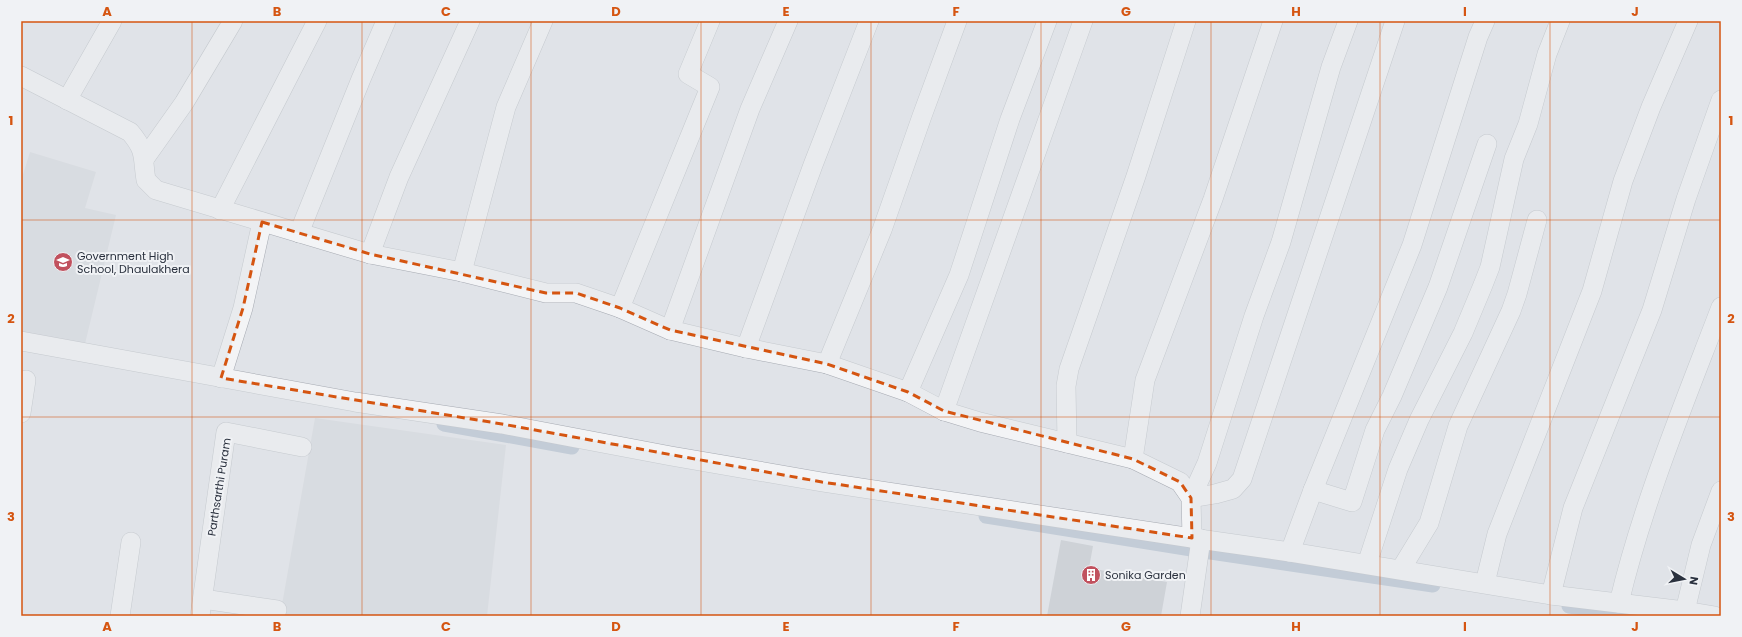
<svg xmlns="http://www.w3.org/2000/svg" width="1742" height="637" font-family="Poppins,sans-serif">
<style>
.built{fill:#cfd2d9}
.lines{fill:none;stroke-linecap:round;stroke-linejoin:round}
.canal{stroke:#9fafc4;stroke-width:15}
.building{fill:#b8bcc4}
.minor-casing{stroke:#a6aab2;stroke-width:20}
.minor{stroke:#f3f4f6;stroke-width:19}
.marked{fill:none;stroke:#d55511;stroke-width:3;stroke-dasharray:8 5;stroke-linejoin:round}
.grid{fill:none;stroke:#d55511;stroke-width:1;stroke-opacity:0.55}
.labels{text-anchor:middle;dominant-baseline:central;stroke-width:4;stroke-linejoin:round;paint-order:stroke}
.poi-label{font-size:11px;fill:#2a313e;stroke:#f0f2f5;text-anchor:start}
.street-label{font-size:11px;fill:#2a313e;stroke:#f0f2f5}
.neatline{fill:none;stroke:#d55511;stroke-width:1.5}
.grid-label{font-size:13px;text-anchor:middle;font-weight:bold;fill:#d55511}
</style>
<rect width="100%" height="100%" fill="#e0e3e8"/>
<g class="built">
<polygon points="30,152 96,172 85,208 116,215 84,348 21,335 21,181"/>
<polygon points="315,418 506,445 487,616 280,616"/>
</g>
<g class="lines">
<g class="canal">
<polyline points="444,424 572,447"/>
<polyline points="986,516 1204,551 1433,585"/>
<polyline points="1569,606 1642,616"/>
</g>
</g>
<polygon class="building" points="1061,540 1093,546 1089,568 1167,582 1161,616 1047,616"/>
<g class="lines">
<g class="minor-casing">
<g id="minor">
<path d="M21,76L130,132C147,152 142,157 146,180L156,190L370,254L462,272L546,293H576L620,308L670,330L746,348L827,364L908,392L944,411L980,422L1133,459L1180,482L1191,498L1192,538"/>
<polyline points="67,100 112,21"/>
<polyline points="145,158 184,103 233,21"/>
<polyline points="220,210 317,21"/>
<polyline points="299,233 361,79 386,21"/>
<polyline points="370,254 399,177 470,21"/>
<polyline points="462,272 506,107 543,21"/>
<polyline points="620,308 710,87 688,74 710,21"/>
<polyline points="670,330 750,109 788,21"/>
<polyline points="21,341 355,402 502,424 671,456 822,482 1192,538 1290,552 1551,595 1685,611 1715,616"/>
<polyline points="746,348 813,165 869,21"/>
<polyline points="827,364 882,230 922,116 957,21"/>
<polyline points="221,378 243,308 262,222"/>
<polyline points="908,392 959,275 1010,119 1047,21"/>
<polyline points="944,411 1083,21"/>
<polyline points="21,413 26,380"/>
<polyline points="1067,443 1066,386 1069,369 1136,176 1186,21"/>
<polyline points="1133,459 1145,380 1213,199 1273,21"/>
<polyline points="1313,490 1352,502 1375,430 1392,396 1438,287 1487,144"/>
<polyline points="1191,498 1215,494 1233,489 1242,479 1395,21"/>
<polyline points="1191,498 1207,463 1254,316 1281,242 1331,67 1348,21"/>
<polyline points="1290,552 1313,490 1412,245 1478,37 1485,21"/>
<polyline points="1367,564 1398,469 1419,420 1463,333 1483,285 1490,267 1514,159 1528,124 1547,54 1560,21"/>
<polyline points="1401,569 1429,523 1458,426 1511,311 1517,294 1537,220"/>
<polyline points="1485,583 1497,534 1592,291 1623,181 1651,107 1688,21"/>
<polyline points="1551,595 1573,508 1652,310 1686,199 1721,100"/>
<polyline points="203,599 277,610"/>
<path d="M1619,603C1643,502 1684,404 1721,307"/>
<polyline points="1685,611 1701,545 1721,491"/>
<polyline points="120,616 131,542"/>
<polyline points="200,616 226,432 302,447"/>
<polyline points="1190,616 1201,539"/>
</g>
</g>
<use href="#minor" class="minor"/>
</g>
<path d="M0 0H1742V637H0ZM262,222L370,254L546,293H576L620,308L670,330L827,364L908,392L944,411L1133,459L1180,482L1191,498L1192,538L822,482L502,424L221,378L243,308Z" fill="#e0e3e8" fill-opacity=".55" fill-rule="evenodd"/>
<path class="marked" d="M262,222L370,254L546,293H576L620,308L670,330L827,364L908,392L944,411L1133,459L1180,482L1191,498L1192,538L822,482L502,424L221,378L243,308Z"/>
<path class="grid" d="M192,21V616M362,21V616M531,21V616M701,21V616M871,21V616M1041,21V616M1211,21V616M1380,21V616M1550,21V616M21,220H1721M21,417H1721"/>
<defs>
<g id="school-disc" transform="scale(1)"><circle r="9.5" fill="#c1515e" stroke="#f0f2f5"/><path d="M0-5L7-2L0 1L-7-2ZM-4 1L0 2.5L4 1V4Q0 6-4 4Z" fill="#fff"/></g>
<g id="building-disc" transform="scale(1)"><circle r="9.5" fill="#c1515e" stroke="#f0f2f5"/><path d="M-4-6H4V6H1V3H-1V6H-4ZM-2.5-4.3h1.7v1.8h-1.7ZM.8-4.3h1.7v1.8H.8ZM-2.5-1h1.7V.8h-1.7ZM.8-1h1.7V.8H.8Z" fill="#fff"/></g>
</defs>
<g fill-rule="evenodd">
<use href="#school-disc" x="63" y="262"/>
<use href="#building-disc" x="1091" y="575"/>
</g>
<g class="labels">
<g class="poi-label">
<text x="77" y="256">Government High<tspan x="77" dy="13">School, Dhaulakhera</tspan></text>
<text x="1105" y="575">Sonika Garden</text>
</g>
<g class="street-label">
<text transform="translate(219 487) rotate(-81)">Parthsarthi Puram</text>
</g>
</g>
<rect width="1742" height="637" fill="none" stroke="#f0f2f5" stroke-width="44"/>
<g transform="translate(1684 579) rotate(100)" stroke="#f0f2f5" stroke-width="3" paint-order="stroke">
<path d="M0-3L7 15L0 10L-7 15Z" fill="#2a313e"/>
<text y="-6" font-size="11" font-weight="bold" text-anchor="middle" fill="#2a313e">N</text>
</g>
<rect x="22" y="22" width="1698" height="593" class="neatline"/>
<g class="grid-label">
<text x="107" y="16">A</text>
<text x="277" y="16">B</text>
<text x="446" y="16">C</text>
<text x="616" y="16">D</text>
<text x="786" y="16">E</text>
<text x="956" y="16">F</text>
<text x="1126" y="16">G</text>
<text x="1296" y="16">H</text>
<text x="1465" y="16">I</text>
<text x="1635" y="16">J</text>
<text x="11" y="125">1</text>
<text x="1731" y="125">1</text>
<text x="11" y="323">2</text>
<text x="1731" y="323">2</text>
<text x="11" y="521">3</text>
<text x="1731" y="521">3</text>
<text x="107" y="631">A</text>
<text x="277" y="631">B</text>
<text x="446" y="631">C</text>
<text x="616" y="631">D</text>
<text x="786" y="631">E</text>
<text x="956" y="631">F</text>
<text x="1126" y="631">G</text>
<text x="1296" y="631">H</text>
<text x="1465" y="631">I</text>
<text x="1635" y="631">J</text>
</g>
</svg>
